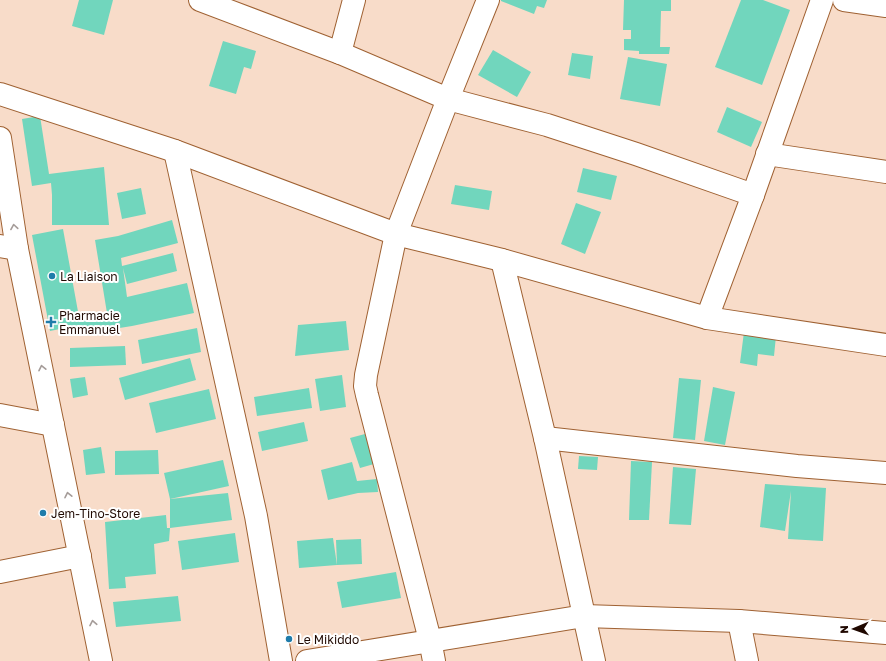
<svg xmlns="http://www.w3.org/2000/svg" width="886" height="661" font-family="'Golos Text',sans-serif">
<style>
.building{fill:#71d6bd}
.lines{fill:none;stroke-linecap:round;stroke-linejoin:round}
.minor-casing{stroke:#9f6132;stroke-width:24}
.major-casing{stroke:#9f6132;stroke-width:24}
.minor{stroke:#fff;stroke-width:22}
.major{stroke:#fff;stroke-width:22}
.oneway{stroke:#a59c99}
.poi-dot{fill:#1f7caa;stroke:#fff;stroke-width:1.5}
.labels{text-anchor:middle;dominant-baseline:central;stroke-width:4;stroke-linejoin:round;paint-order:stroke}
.poi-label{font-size:12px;fill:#1f0800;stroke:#fff;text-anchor:start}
</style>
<rect width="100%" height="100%" fill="#f8dcc9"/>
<g class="building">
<polygon points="79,0 113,0 104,35 72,26"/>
<polygon points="501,0 547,0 544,8 537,6 534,14 501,1"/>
<polygon points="624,0 671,0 671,11 661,11 660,47 670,47 669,54 639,54 639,51 624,50 624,39 631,39 631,30 623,30"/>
<polygon points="741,0 763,0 790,10 762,85 715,67"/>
<polygon points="223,41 256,51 251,69 244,67 236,94 209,86"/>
<polygon points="493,50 531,72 517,97 478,75"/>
<polygon points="572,53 593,56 590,79 568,75"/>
<polygon points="628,57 667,64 660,106 620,99"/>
<polygon points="727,107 762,122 751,147 717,132"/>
<polygon points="40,116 49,174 104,167 109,225 52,225 52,195 51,183 32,186 22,119"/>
<polygon points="583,168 617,176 611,200 577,192"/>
<polygon points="455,185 492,191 489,210 451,204"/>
<polygon points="141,188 146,214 122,219 117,193"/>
<polygon points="576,203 601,212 585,254 561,244"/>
<polygon points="172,220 178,243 121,258 122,266 173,253 177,271 127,284 123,268 127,297 187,283 194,313 132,326 82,334 80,325 50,331 32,235 63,229 79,317 107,313 95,240 118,236"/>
<polygon points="346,321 349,350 295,356 298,325"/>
<polygon points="197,328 201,352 142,364 138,340"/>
<polygon points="744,332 776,336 774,356 758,354 757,366 740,363"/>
<polygon points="125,346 126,365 70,367 70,348"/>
<polygon points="190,358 196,380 125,400 119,378"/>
<polygon points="342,375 346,407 320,411 315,379"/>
<polygon points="85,377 88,395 73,398 70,379"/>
<polygon points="679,378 701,380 695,440 673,438"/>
<polygon points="713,387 735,392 725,445 704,441"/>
<polygon points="309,388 312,408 257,416 254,397"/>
<polygon points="209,389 216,419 156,433 149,403"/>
<polygon points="304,422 308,441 262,451 258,432"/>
<polygon points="365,434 374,464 360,468 350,438"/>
<polygon points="101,447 105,473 86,475 83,450"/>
<polygon points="158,450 159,474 115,475 115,451"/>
<polygon points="579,456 598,457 597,470 578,469"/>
<polygon points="223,460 229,486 170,499 164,473"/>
<polygon points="631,461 652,462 649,520 629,520"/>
<polygon points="352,462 357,481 377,479 378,492 358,493 328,500 321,470"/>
<polygon points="673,467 696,469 691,525 669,524"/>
<polygon points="765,484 826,488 823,541 788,539 791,491 785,531 760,527"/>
<polygon points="228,493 232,520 170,528 170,499"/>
<polygon points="166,515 167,528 170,528 169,541 154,544 156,574 125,577 126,588 109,589 105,522"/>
<polygon points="235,533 239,562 182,570 178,541"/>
<polygon points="333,538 337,565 299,568 297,541"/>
<polygon points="361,539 362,564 337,565 336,540"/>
<polygon points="396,572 401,598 342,608 337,582"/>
<polygon points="178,596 181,621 116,627 113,602"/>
</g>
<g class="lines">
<g class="minor-casing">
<g id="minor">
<polyline points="200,0 340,53 448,99 547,125 636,154 753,195"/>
<polyline points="844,0 886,6"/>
<polyline points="340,53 354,0"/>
<polyline points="0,94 175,151 396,234 502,260 707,318 886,345"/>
<polyline points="175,151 256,516 281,661"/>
<polyline points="767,154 886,172"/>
<polyline points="0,246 17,249"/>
<polyline points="502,260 545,438 594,661"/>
<polyline points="707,318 753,195 822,0"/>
<polyline points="0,415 53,425"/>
<polyline points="545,438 797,466 886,473"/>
<polyline points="0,572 80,556"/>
<polyline points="739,621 747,661"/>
<polyline points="307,661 584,616 739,621 886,633"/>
<polyline points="434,661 430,640 367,395 365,386 366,375 396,234 448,99 488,0"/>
</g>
</g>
<g class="major-casing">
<polyline id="major" points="0,138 17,249 101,661"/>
</g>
<use href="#minor" class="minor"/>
<use href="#major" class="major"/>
</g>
<defs><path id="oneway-chevron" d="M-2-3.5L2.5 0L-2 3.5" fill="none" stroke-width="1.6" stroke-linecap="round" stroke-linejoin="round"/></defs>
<g class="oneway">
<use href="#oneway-chevron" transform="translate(14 227) rotate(-99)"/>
<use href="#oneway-chevron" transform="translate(42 368) rotate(-102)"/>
<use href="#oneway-chevron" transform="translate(68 495) rotate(-102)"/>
<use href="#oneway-chevron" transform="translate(93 623) rotate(-101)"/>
</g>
<g class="poi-dot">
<circle cx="52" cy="276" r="4"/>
<path d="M49 316h4v4h4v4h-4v4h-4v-4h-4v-4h4z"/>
<circle cx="43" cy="513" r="4"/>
<circle cx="289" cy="639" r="4"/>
</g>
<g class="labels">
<g class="poi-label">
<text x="60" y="276">La Liaison</text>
<text x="59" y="315">Pharmacie<tspan x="59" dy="14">Emmanuel</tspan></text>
<text x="51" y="513">Jem-Tino-Store</text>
<text x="297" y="639">Le Mikiddo</text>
</g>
</g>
<g transform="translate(854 629) rotate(268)" stroke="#ffffff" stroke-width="3" paint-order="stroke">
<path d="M0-3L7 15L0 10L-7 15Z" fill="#1f0800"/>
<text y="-6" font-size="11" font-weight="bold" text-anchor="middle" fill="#1f0800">N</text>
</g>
</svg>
